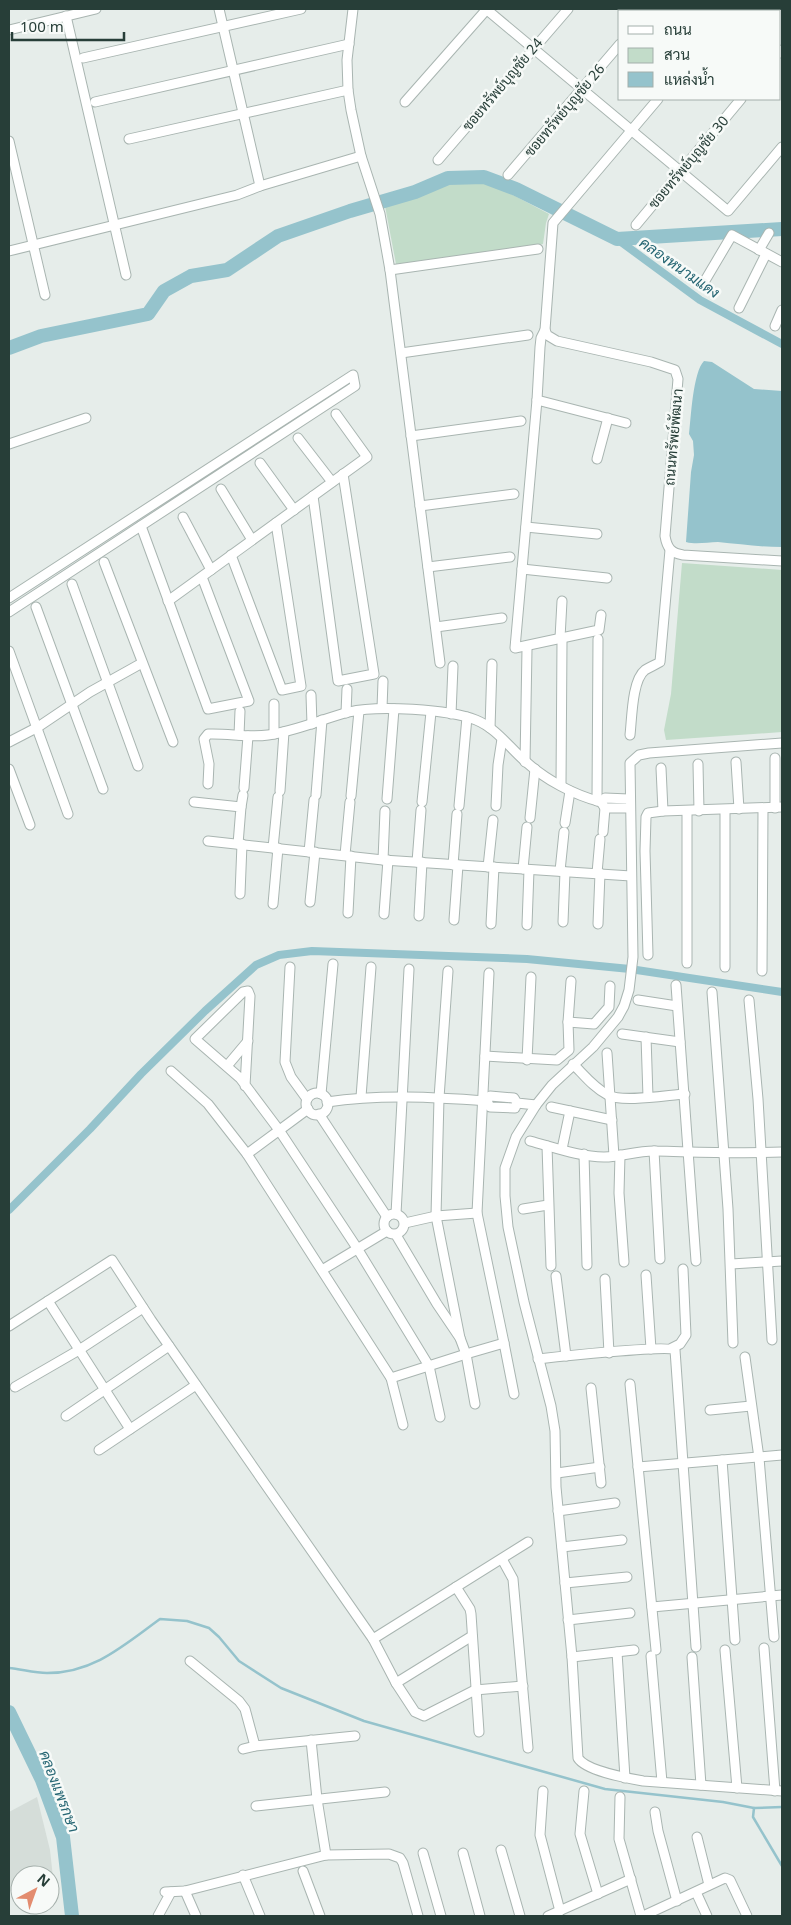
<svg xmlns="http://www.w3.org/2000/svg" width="791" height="1925" font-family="'Noto Sans',Sarabun,sans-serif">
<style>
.built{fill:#d5ddd9}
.green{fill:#c2dcc9}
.water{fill:#95c3cc}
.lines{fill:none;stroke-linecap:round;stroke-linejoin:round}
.stream{stroke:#95c3cc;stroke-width:2.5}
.canal{stroke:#95c3cc;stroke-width:8}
.river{stroke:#95c3cc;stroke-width:14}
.minor-casing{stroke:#a9b5b1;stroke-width:11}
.minor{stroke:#fff;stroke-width:9}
.labels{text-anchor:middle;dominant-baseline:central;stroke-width:5;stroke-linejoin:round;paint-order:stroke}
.street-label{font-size:14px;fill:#273e38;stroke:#f7faf8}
.water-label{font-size:15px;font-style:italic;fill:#276774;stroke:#f7faf8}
</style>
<rect width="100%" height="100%" fill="#e6edea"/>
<polygon class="built" points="37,1797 50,1850 55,1896 50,1895 50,1875 20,1875 20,1892 9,1891 9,1812"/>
<g class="green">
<polygon points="475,180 502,189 549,214 546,223 543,244 396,264 385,206 448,183"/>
<polygon points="682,563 782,570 782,732 666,740 664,730 671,694"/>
</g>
<path class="water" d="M704,361L712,362L754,389L782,391V547C760,547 739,544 718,542C707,542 697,545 686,542L691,472L694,455L693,441L689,434C691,417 693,372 704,361Z"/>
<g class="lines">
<g class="stream">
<path d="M9,1668C21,1669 34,1673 47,1673C94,1673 124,1645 160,1619L187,1621L209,1628L219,1637L239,1661L281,1688L364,1721L605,1789L723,1802L754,1808L782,1807"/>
<polyline points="754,1808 753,1817 782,1866"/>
</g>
<g class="canal">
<polyline points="617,239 700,300 782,344"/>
<polyline points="9,1210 90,1129 141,1074 205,1011 256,965 279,955 312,951 527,959 630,969 782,992"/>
</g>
<g class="river">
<polyline points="9,348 41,336 148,314 164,291 191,276 227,270 278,236 350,211 415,192 448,178 484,177 516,189 617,239 782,229"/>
<polyline points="9,1712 42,1780 63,1837 72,1916"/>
</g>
<g class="minor-casing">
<g id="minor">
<polyline points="353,9 347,60 348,90 351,110 361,156 380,214 390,270 440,663"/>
<polyline points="486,9 728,211 782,147"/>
<polyline points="649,11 651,9"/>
<polyline points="734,11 736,9"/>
<polyline points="66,16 126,275"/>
<polyline points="9,30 96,9"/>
<polyline points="780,53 782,50"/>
<polyline points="83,58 301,9"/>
<path d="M658,99L553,223L545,330L547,335L557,341L651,362L675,370L678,379L665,536C667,548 671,553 683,555L782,561"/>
<polyline points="95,102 349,44"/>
<polyline points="405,102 487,9"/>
<polyline points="129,139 348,90"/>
<polyline points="9,141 45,295"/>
<polyline points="438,160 568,9"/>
<polyline points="508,175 620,44"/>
<polyline points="260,186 361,156"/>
<polyline points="636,225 741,99"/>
<polyline points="759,250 769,233"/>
<polyline points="9,251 237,195 260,186 219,9"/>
<polyline points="390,270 538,249"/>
<polyline points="703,284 732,235 782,262"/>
<polyline points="739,308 766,254"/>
<polyline points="775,326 782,310"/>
<polyline points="545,330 541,338 540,347 537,400 515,648 599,630 601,615"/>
<polyline points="401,353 528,335"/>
<polyline points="537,400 626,423"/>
<polyline points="411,436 521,421"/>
<polyline points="298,438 332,482"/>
<polyline points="9,444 86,418"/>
<polyline points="597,459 608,418"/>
<polyline points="260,463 294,510"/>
<polyline points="221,489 252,540"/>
<polyline points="313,496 338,681 374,674 343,474"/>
<polyline points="420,506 514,494"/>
<polyline points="183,517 211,570"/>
<polyline points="141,526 208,709 249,701 202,577"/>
<polyline points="526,527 597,534"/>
<polyline points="231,555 282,690 301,686 276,523"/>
<polyline points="104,562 173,742"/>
<polyline points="428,567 510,557"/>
<polyline points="522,569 607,578"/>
<polyline points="72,584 138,766"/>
<polyline points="9,598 353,375 355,386 9,612"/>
<polyline points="168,601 367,457 336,414"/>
<polyline points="36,607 103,789"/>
<polyline points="436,627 502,618"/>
<polyline points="560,638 562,601"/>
<polyline points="9,651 68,814"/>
<polyline points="311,695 312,724"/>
<polyline points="382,708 383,681"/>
<polyline points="346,713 347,689"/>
<polyline points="451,714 453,666"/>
<polyline points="490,728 492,664"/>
<polyline points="274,734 274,704"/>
<polyline points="239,735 240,711"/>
<path d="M630,735C632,718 632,680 645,670C650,667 655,665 660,662L670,550"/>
<polyline points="9,742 38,727 90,692 142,663"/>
<path d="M782,743L649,753L639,755L630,763L633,957L629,990L624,1006L618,1017L593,1047L552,1085L536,1105L516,1137L505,1168V1196L508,1227L524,1302L551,1406L555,1431L556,1487L572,1657L578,1758C586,1771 627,1778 643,1781L782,1791"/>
<polyline points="775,758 775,808"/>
<polyline points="525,762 527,649"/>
<polyline points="736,762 739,809"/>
<polyline points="698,764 699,811"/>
<polyline points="661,768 663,811"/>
<polyline points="9,769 30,825"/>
<path d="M208,784L209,764L204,739L208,734C228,733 249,738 268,735C296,731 322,719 349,712C377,705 448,709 476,720C496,728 509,747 525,761C546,780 574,795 601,802L605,808H629"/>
<polyline points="561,785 562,641"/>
<polyline points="244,788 248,736"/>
<polyline points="280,791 284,732"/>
<polyline points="316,795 322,720"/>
<polyline points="351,796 359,711"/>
<polyline points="387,799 394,709"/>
<polyline points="597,801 598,639"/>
<polyline points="194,802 241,807 238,844"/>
<polyline points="422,802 431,712"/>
<polyline points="601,802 605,798 629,799"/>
<polyline points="459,806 467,717"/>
<polyline points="496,806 498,765 502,739"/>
<polyline points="241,807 243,795"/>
<polyline points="725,810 725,967"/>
<polyline points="687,811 687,963"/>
<polyline points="530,818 535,769"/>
<polyline points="565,823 570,791"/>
<polyline points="603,832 605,808"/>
<polyline points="208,841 383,860 631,876"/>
<polyline points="273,848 278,797"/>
<polyline points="309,852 314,800"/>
<polyline points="345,855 350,802"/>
<polyline points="383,860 385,811"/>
<polyline points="417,862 421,810"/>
<polyline points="453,865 457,814"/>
<polyline points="488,867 493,820"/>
<polyline points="523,869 527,827"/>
<polyline points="560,871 564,832"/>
<polyline points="597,873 600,839"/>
<polyline points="240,894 242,844"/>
<polyline points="310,902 315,852"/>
<polyline points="273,904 278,848"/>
<polyline points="348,913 351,856"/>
<polyline points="384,914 388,860"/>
<polyline points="419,916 422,862"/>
<polyline points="454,920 458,865"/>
<polyline points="563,922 565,872"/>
<polyline points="491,924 494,867"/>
<polyline points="598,924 600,873"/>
<polyline points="527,925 529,870"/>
<polyline points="648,955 645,851 646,817 648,813 663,811 782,807"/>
<polyline points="290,967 285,1062 291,1077 307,1099"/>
<polyline points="448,971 439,1098 436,1216 460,1338"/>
<polyline points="762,971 763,809"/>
<polyline points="489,973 477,1213 504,1343"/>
<polyline points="676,985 696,1261"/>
<polyline points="712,992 728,1209 733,1343"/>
<polyline points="638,1000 677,1006"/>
<polyline points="749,1000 758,1099 772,1340"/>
<polyline points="568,1022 594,1024 609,1007 610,986"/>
<polyline points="622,1034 680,1042"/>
<polyline points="646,1037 648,1097"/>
<polyline points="607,1053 614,1156"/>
<polyline points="485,1056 557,1060 569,1050 568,1022 571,981"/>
<polyline points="527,1060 531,977"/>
<path d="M573,1064C584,1075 594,1088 608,1095C622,1103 668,1095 685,1094"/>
<polyline points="227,1066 248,1041"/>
<polyline points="171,1071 208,1104 247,1154 391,1378 466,1354 504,1343 514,1394"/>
<polyline points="245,1086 250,996 248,991 243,992 195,1039 240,1078 279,1130 357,1248 429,1366 440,1417"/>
<circle cx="317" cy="1104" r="11"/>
<polyline points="321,1094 333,964"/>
<polyline points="361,1097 371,967"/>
<polyline points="487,1101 490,1107 515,1108 517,1103"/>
<path d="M327,1102C381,1094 433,1097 487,1101L490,1096L514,1098L517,1103L536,1105"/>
<polyline points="551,1107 612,1120"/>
<polyline points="319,1114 387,1217"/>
<path d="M530,1141C553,1147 580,1157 604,1157C622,1157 638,1150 657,1151C698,1152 740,1154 782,1152"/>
<polyline points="547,1146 551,1266"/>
<polyline points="562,1149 570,1111"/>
<polyline points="654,1151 660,1259"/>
<polyline points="247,1154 308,1109"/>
<polyline points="584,1154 587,1265"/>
<polyline points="620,1155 619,1193 624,1262"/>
<polyline points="523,1209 548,1205"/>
<circle cx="394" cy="1224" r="10"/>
<polyline points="396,1214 409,969"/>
<polyline points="405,1223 436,1216 477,1213"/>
<polyline points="396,1235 437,1304 460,1338 466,1354 475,1404"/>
<polyline points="731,1264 782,1261"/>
<polyline points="322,1270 387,1231"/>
<polyline points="646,1275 651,1349"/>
<polyline points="556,1276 566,1356"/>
<polyline points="605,1279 609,1353"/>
<polyline points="48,1301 130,1429"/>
<polyline points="9,1326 112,1260 151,1320 373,1639 528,1542"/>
<polyline points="672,1348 680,1344 686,1335 683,1269"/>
<polyline points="745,1357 759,1458 774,1637"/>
<path d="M538,1359C556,1357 667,1345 675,1350L696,1647"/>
<polyline points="391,1378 403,1425"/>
<polyline points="630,1384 656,1650"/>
<polyline points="15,1387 79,1350 143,1308"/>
<polyline points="591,1388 601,1483"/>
<polyline points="710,1410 751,1406"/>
<polyline points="66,1416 169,1346"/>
<polyline points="99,1450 196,1385"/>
<polyline points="722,1460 735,1640"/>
<polyline points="638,1467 782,1455"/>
<polyline points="557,1473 600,1467"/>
<polyline points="558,1511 615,1503"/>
<polyline points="562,1547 622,1540"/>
<polyline points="502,1559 513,1579 528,1748"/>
<polyline points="565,1583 627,1577"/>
<polyline points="456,1587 470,1609 471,1614 479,1732"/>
<polyline points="652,1607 782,1595"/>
<polyline points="568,1620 630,1613"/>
<polyline points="373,1639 396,1683 415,1712 424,1716 475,1690 523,1686"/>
<polyline points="764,1648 775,1791"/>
<polyline points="725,1650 737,1788"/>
<polyline points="617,1652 625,1778"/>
<polyline points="651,1656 662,1782"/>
<polyline points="572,1657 634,1650"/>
<polyline points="692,1657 701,1785"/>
<polyline points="190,1661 239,1701 245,1709 255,1746 355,1736"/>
<polyline points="396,1683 472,1636"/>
<polyline points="311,1740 317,1799 326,1855"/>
<polyline points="243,1749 255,1746"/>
<polyline points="543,1791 540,1835 560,1911"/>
<polyline points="584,1791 580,1834 598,1894"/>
<polyline points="620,1797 619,1839 641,1916"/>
<polyline points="256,1806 385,1792"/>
<polyline points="655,1812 658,1831 677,1901"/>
<polyline points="697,1837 709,1885"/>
<polyline points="501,1850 520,1916"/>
<polyline points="423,1853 441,1916"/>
<polyline points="463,1853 480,1916"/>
<polyline points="303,1871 320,1916"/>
<polyline points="243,1875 260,1916"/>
<polyline points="185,1891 196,1916"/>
<polyline points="165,1892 185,1891 326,1855 389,1854 400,1858 403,1863 418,1916"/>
<polyline points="696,1892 707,1916"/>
<polyline points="158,1916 171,1892"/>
<polyline points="548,1916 631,1879"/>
<polyline points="643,1916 725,1878 730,1880 747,1916"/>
</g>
</g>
<use href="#minor" class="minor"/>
</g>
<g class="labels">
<g class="street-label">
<text transform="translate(502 84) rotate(-50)">ซอยทรัพย์บุญชัย 24</text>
<text transform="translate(564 110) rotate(-50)">ซอยทรัพย์บุญชัย 26</text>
<text transform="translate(688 162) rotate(-50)">ซอยทรัพย์บุญชัย 30</text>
<text transform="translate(673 437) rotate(-85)">ถนนทรัพย์พัฒนา</text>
</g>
<g class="water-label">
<text transform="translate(680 267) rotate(35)">คลองหนามแดง</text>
<text transform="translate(60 1791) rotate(69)">คลองแพรกษา</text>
</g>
</g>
<rect width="791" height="1925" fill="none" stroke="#273e38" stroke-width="20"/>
<rect x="618" y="10" width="162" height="90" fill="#f7faf8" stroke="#a4afab"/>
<rect x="628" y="26" width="25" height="8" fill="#ffffff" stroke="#a4afab"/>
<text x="664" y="35" font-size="15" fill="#273e38">ถนน</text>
<rect x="628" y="48" width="25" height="15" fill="#c2dcc9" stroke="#a4afab"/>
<text x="664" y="60" font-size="15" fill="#273e38">สวน</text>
<rect x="628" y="72" width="25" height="15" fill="#95c3cc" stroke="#a4afab"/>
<text x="664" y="85" font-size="15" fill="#273e38">แหล่งน้ำ</text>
<g transform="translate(35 1890) rotate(41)"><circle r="24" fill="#f7faf8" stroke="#a4afab"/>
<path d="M0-4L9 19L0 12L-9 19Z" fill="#e38c6f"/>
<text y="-8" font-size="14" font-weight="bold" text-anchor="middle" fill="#273e38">N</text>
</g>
<path d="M12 32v8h112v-8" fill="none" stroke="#273e38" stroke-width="2.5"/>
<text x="20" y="32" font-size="15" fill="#273e38" stroke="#f7faf8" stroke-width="4" paint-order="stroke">100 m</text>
</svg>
